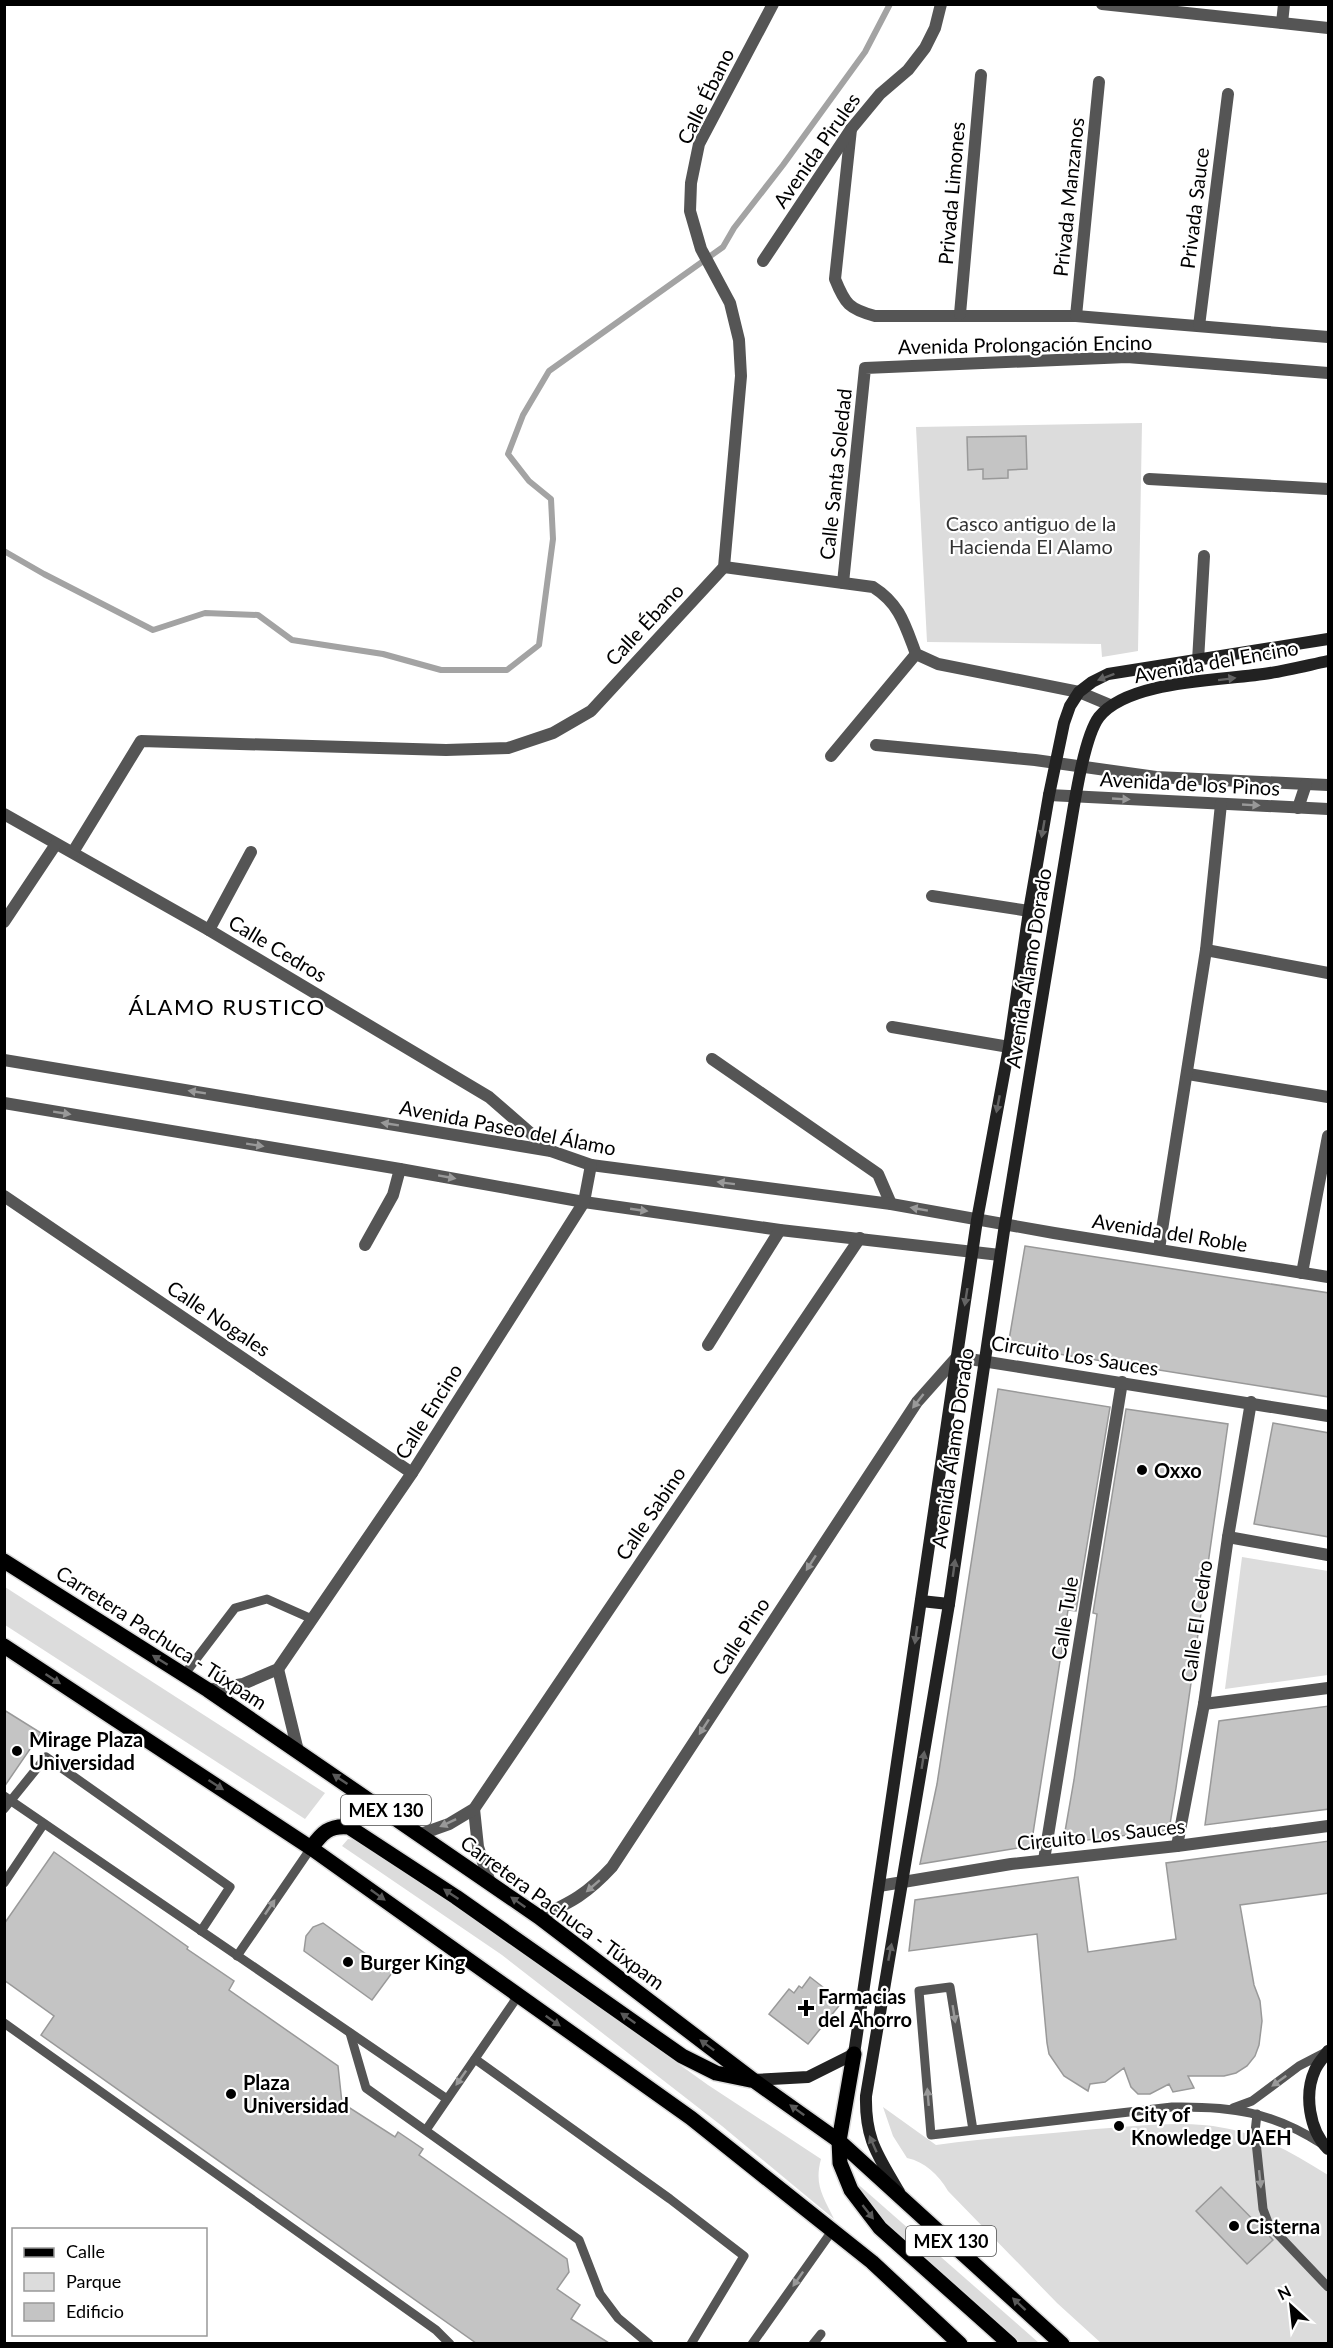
<svg xmlns="http://www.w3.org/2000/svg" width="1333" height="2348" font-family="Lato,sans-serif">
<style>
.green{fill:#dcdcdc}
.lines{fill:none;stroke-linecap:round;stroke-linejoin:round}
.stream{stroke:#a3a3a3;stroke-width:6}
.building{fill:#c4c4c4;stroke:#999;stroke-width:1.5}
.primary-casing{stroke:#dbdbdb;stroke-width:18}
.lane{stroke:#555;stroke-width:9}
.street{stroke:#555;stroke-width:12}
.secondary{stroke:#222;stroke-width:12}
.primary{stroke:#000;stroke-width:15}
.oneway{fill:#646464}
.oneway2{fill:#999}
.oneway3{fill:#595959}
.poi-dot{fill:#000;stroke:#fff;stroke-width:2}
.labels{text-anchor:middle;dominant-baseline:central;stroke-width:4.5;stroke-linejoin:round;paint-order:stroke}
.shield{fill:#fff;stroke:#4c4c4c;stroke-width:1.5}
.shield-label{font-size:18px;font-weight:bold;fill:#000}
.street-label{font-size:20px;fill:#000;stroke:#fff}
.park-label{font-size:20px;fill:#333;stroke:#fff}
.poi-label{font-size:20px;font-weight:bold;fill:#000;stroke:#fff;text-anchor:start}
.quarter-label{font-size:22px;letter-spacing:1.5px;fill:#000;stroke:#fff}
</style>
<rect width="100%" height="100%" fill="#fff"/>
<g class="green">
<polygon points="1142,423 1138,651 1102,657 1101,644 927,642 916,427"/>
<polygon points="1242,1557 1328,1571 1328,1675 1225,1689"/>
<polygon points="5,1587 325,1793 305,1819 5,1625"/>
<path d="M348,1839L355,1840L511,1944L708,2085L821,2159C814,2185 823,2196 834,2219L722,2126L502,1955L342,1846Z"/>
<path d="M883,2107L936,2145C990,2138 1043,2134 1096,2129C1142,2126 1188,2119 1234,2130C1269,2139 1298,2156 1328,2175V2343H1101L1057,2303L948,2191C938,2174 925,2162 907,2158L893,2136Z"/>
<polygon points="844,2172 1039,2343 1003,2343 870,2217"/>
</g>
<g class="lines">
<polyline class="stream" points="4,551 44,574 153,630 205,613 258,615 292,640 383,654 441,670 507,670 539,645 553,539 551,499 529,481 508,454 523,415 549,371 723,247 734,228 783,165 865,52 890,4"/>
</g>
<g class="building">
<polygon points="1026,436 1027,469 1008,470 1008,478 983,479 983,469 968,470 967,437"/>
<polygon points="1025,1246 1329,1293 1329,1397 1008,1346"/>
<polygon points="998,1389 1110,1407 1076,1611 1068,1610 1031,1846 920,1864 937,1784"/>
<polygon points="1126,1409 1228,1424 1176,1788 1169,1830 1063,1843 1074,1780 1097,1614 1093,1613"/>
<polygon points="1273,1423 1329,1433 1329,1537 1254,1524"/>
<polygon points="1329,1706 1329,1809 1205,1825 1219,1721"/>
<polygon points="4,1710 41,1733 4,1787"/>
<polygon points="1329,1841 1329,1893 1240,1905 1254,1985 1260,2001 1262,2021 1259,2045 1255,2056 1247,2066 1236,2073 1224,2076 1188,2076 1194,2088 1173,2092 1169,2084 1150,2094 1138,2094 1131,2087 1124,2068 1105,2082 1090,2084 1088,2091 1064,2076 1049,2054 1047,2043 1037,1934 909,1951 915,1900 1078,1877 1088,1952 1176,1939 1166,1863"/>
<polygon points="54,1852 188,1947 187,1949 234,1981 229,1990 338,2066 342,2103 395,2137 398,2132 423,2149 419,2155 567,2259 569,2272 557,2289 580,2305 571,2319 609,2343 476,2343 41,2035 54,2016 4,1980 4,1924"/>
<polygon points="323,1923 392,1973 372,2000 304,1951 306,1936 313,1927"/>
<polygon points="810,1977 842,2002 808,2044 769,2014 789,1989 794,1993 799,1986 802,1988"/>
<polygon points="1221,2187 1273,2240 1247,2264 1196,2211"/>
</g>
<g class="lines">
<g class="primary-casing">
<g id="primary">
<polyline points="4,1561 208,1690 539,1917 753,2080 839,2141 1062,2344"/>
<polyline points="4,1646 311,1848 691,2118 872,2262 960,2344"/>
<path d="M311,1848C322,1833 329,1825 349,1827L456,1897L682,2056L716,2073L750,2080"/>
<polyline points="854,2054 839,2141 840,2163 851,2190 880,2228 1010,2344"/>
</g>
</g>
<g class="lane">
<polyline points="184,1675 235,1608 267,1599 312,1619"/>
<polyline points="4,1796 447,2099"/>
<polyline points="4,1809 46,1757 230,1887 201,1931"/>
<polyline points="4,1883 43,1825"/>
<polyline points="237,1956 311,1848"/>
<polyline points="4,2023 436,2330 450,2344"/>
<polyline points="350,2033 366,2088 579,2240 600,2294 618,2318 649,2344"/>
<polyline points="475,2059 670,2199 744,2256 691,2344"/>
<polyline points="1233,2108 1252,2101 1299,2066 1326,2052"/>
<polyline points="1257,2114 1255,2132 1263,2209 1269,2225 1328,2287"/>
<polyline points="426,2130 518,1996"/>
<path d="M973,2130L950,1987L919,1991L931,2135L1172,2107C1232,2106 1272,2112 1322,2144"/>
<polyline points="752,2344 832,2231"/>
<polyline points="813,2344 821,2334"/>
</g>
<g class="street">
<polyline points="1102,4 1328,28"/>
<polyline points="1282,23 1284,4"/>
<path d="M851,129L835,279C845,304 849,309 875,316H1076L1328,337"/>
<polyline points="763,261 851,129 880,94 908,70 925,48 935,28 941,4"/>
<polyline points="960,314 981,75"/>
<polyline points="1076,316 1099,82"/>
<polyline points="1199,326 1228,94"/>
<polyline points="1149,479 1328,489"/>
<path d="M724,567L873,587C900,604 905,625 916,654L938,664L1079,692L1110,705"/>
<polyline points="843,583 865,368 1127,357 1328,373"/>
<polyline points="1198,661 1204,556"/>
<polyline points="876,745 1035,760 1156,777 1328,785"/>
<polyline points="831,756 916,654"/>
<polyline points="1049,795 1328,809"/>
<polyline points="1298,808 1306,784"/>
<polyline points="4,814 209,930 489,1097 551,1151"/>
<polyline points="73,852 141,741 446,750 508,748 553,733 591,711 724,567 741,376 739,340 730,303 701,249 690,211 691,183 699,144 773,4"/>
<polyline points="932,896 1029,911"/>
<polyline points="4,922 56,844"/>
<polyline points="209,930 251,852"/>
<polyline points="1206,950 1328,973"/>
<polyline points="892,1027 1009,1047"/>
<polyline points="712,1059 878,1174 891,1204"/>
<polyline points="4,1060 551,1151 591,1165 891,1204 1054,1233 1328,1277"/>
<polyline points="1188,1074 1328,1097"/>
<polyline points="4,1103 400,1169 584,1202 780,1230 1000,1255"/>
<polyline points="4,1196 412,1473"/>
<polyline points="365,1245 393,1195 400,1169"/>
<polyline points="1159,1249 1206,950 1221,804"/>
<polyline points="1302,1273 1328,1136"/>
<polyline points="708,1345 780,1230"/>
<polyline points="1228,1537 1328,1555"/>
<polyline points="278,1669 298,1751"/>
<polyline points="208,1690 243,1684 278,1669 412,1473 584,1202 591,1165"/>
<polyline points="1204,1704 1328,1688"/>
<polyline points="474,1809 478,1847 490,1883"/>
<polyline points="421,1834 449,1824 474,1809 860,1238"/>
<polyline points="1177,1846 1204,1704 1228,1537 1251,1402"/>
<polyline points="1044,1860 1122,1382"/>
<polyline points="879,1886 1011,1864 1177,1846 1328,1826"/>
<path d="M539,1917C572,1902 587,1894 612,1867L917,1402L957,1357L1328,1416"/>
</g>
<g class="secondary">
<polyline points="921,1601 949,1604"/>
<path d="M1328,2051C1324,2057 1318,2063 1315,2070C1304,2094 1309,2130 1328,2149"/>
<polyline points="753,2080 808,2077 854,2054 977,1220 1009,1047 1029,911 1049,795 1064,723 1070,706 1079,692 1092,682 1108,674 1328,639"/>
<path d="M899,2192C878,2155 865,2140 866,2096L949,1604L1005,1224L1068,841C1073,813 1083,738 1099,717C1129,679 1224,681 1270,673C1289,670 1309,665 1328,661"/>
</g>
<use href="#primary" class="primary"/>
</g>
<defs><path id="oneway-solid" d="M-6-.8H1V-3.2L6.5 0L1 3.2V.8H-6Z" transform="scale(1.5)"/></defs>
<g class="oneway">
<use href="#oneway-solid" transform="translate(1106 677) rotate(159)"/>
<use href="#oneway-solid" transform="translate(1227 679) rotate(-7)"/>
<use href="#oneway-solid" transform="translate(1043 829) rotate(100)"/>
<use href="#oneway-solid" transform="translate(998 1104) rotate(101)"/>
<use href="#oneway-solid" transform="translate(966 1297) rotate(99)"/>
<use href="#oneway-solid" transform="translate(954 1568) rotate(-82)"/>
<use href="#oneway-solid" transform="translate(916 1635) rotate(98)"/>
<use href="#oneway-solid" transform="translate(923 1760) rotate(-81)"/>
<use href="#oneway-solid" transform="translate(890 1952) rotate(-79)"/>
<use href="#oneway-solid" transform="translate(873 2144) rotate(-114)"/>
</g>
<g class="oneway2">
<use href="#oneway-solid" transform="translate(1121 799) rotate(3)"/>
<use href="#oneway-solid" transform="translate(1251 805) rotate(3)"/>
<use href="#oneway-solid" transform="translate(197 1092) rotate(-171)"/>
<use href="#oneway-solid" transform="translate(62 1113) rotate(9)"/>
<use href="#oneway-solid" transform="translate(390 1124) rotate(-171)"/>
<use href="#oneway-solid" transform="translate(255 1145) rotate(9)"/>
<use href="#oneway-solid" transform="translate(447 1177) rotate(10)"/>
<use href="#oneway-solid" transform="translate(726 1183) rotate(-173)"/>
<use href="#oneway-solid" transform="translate(919 1209) rotate(-170)"/>
<use href="#oneway-solid" transform="translate(639 1210) rotate(8)"/>
<use href="#oneway-solid" transform="translate(918 1401) rotate(128)"/>
<use href="#oneway-solid" transform="translate(811 1563) rotate(123)"/>
<use href="#oneway-solid" transform="translate(704 1727) rotate(123)"/>
<use href="#oneway-solid" transform="translate(448 1823) rotate(155)"/>
<use href="#oneway-solid" transform="translate(593 1886) rotate(139)"/>
<use href="#oneway-solid" transform="translate(270 1907) rotate(-56)"/>
<use href="#oneway-solid" transform="translate(954 2014) rotate(81)"/>
<use href="#oneway-solid" transform="translate(461 2078) rotate(125)"/>
<use href="#oneway-solid" transform="translate(1279 2081) rotate(144)"/>
<use href="#oneway-solid" transform="translate(928 2097) rotate(-95)"/>
<use href="#oneway-solid" transform="translate(1260 2179) rotate(84)"/>
<use href="#oneway-solid" transform="translate(798 2279) rotate(125)"/>
</g>
<g class="oneway3">
<use href="#oneway-solid" transform="translate(160 1660) rotate(-148)"/>
<use href="#oneway-solid" transform="translate(53 1679) rotate(33)"/>
<use href="#oneway-solid" transform="translate(340 1779) rotate(-146)"/>
<use href="#oneway-solid" transform="translate(216 1785) rotate(33)"/>
<use href="#oneway-solid" transform="translate(451 1894) rotate(-146)"/>
<use href="#oneway-solid" transform="translate(378 1895) rotate(36)"/>
<use href="#oneway-solid" transform="translate(518 1902) rotate(-145)"/>
<use href="#oneway-solid" transform="translate(628 2018) rotate(-145)"/>
<use href="#oneway-solid" transform="translate(553 2021) rotate(35)"/>
<use href="#oneway-solid" transform="translate(707 2045) rotate(-143)"/>
<use href="#oneway-solid" transform="translate(797 2110) rotate(-144)"/>
<use href="#oneway-solid" transform="translate(868 2212) rotate(52)"/>
<use href="#oneway-solid" transform="translate(1019 2304) rotate(-137)"/>
</g>
<g class="poi-dot">
<circle cx="1142" cy="1470" r="6"/>
<circle cx="17" cy="1751" r="6"/>
<circle cx="348" cy="1962" r="6"/>
<path d="M803 1999h6v6h6v6h-6v6h-6v-6h-6v-6h6z"/>
<circle cx="231" cy="2094" r="6"/>
<circle cx="1119" cy="2126" r="6"/>
<circle cx="1234" cy="2226" r="6"/>
</g>
<g class="labels">
<g class="shield">
<rect x="341" y="1795" width="90" height="30" rx="4.5"/>
<rect x="906" y="2226" width="90" height="30" rx="4.5"/>
</g>
<g class="shield-label">
<text x="386" y="1810">MEX 130</text>
<text x="951" y="2241">MEX 130</text>
</g>
<g class="street-label">
<text transform="translate(705 96) rotate(-64)">Calle Ébano</text>
<text transform="translate(816 150) rotate(-55)">Avenida Pirules</text>
<text transform="translate(951 193) rotate(-85)">Privada Limones</text>
<text transform="translate(1068 197) rotate(-84)">Privada Manzanos</text>
<text transform="translate(1194 208) rotate(-83)">Privada Sauce</text>
<text transform="translate(1025 344) rotate(-1)">Avenida Prolongación Encino</text>
<text transform="translate(835 474) rotate(-84)">Calle Santa Soledad</text>
<text transform="translate(644 624) rotate(-47)">Calle Ébano</text>
<text transform="translate(1216 661) rotate(-10)">Avenida del Encino</text>
<text transform="translate(1190 783) rotate(3)">Avenida de los Pinos</text>
<text transform="translate(278 948) rotate(31)">Calle Cedros</text>
<text transform="translate(1028 968) rotate(-81)">Avenida Álamo Dorado</text>
<text transform="translate(508 1127) rotate(11)">Avenida Paseo del Álamo</text>
<text transform="translate(1170 1232) rotate(9)">Avenida del Roble</text>
<text transform="translate(219 1318) rotate(34)">Calle Nogales</text>
<text transform="translate(1075 1355) rotate(9)">Circuito Los Sauces</text>
<text transform="translate(428 1411) rotate(-58)">Calle Encino</text>
<text transform="translate(952 1448) rotate(-82)">Avenida Álamo Dorado</text>
<text transform="translate(650 1513) rotate(-56)">Calle Sabino</text>
<text transform="translate(1064 1618) rotate(-81)">Calle Tule</text>
<text transform="translate(1196 1621) rotate(-82)">Calle El Cedro</text>
<text transform="translate(740 1636) rotate(-57)">Calle Pino</text>
<text transform="translate(162 1637) rotate(33)">Carretera Pachuca - Túxpam</text>
<text transform="translate(1101 1834) rotate(-6)">Circuito Los Sauces</text>
<text transform="translate(563 1912) rotate(36)">Carretera Pachuca - Túxpam</text>
</g>
<g class="park-label">
<text x="1031" y="523">Casco antiguo de la<tspan x="1031" dy="23">Hacienda El Alamo</tspan></text>
</g>
<g class="poi-label">
<text x="1154" y="1470">Oxxo</text>
<text x="29" y="1739">Mirage Plaza<tspan x="29" dy="23">Universidad</tspan></text>
<text x="360" y="1962">Burger King</text>
<text x="818" y="1996">Farmacias<tspan x="818" dy="23">del Ahorro</tspan></text>
<text x="243" y="2082">Plaza<tspan x="243" dy="23">Universidad</tspan></text>
<text x="1131" y="2114">City of<tspan x="1131" dy="23">Knowledge UAEH</tspan></text>
<text x="1246" y="2226">Cisterna</text>
</g>
<g class="quarter-label">
<text x="227" y="1006">ÁLAMO RUSTICO</text>
</g>
</g>
<rect width="1333" height="2348" fill="none" stroke="#000000" stroke-width="12"/>
<rect x="12" y="2228" width="195" height="108" fill="#ffffff" stroke="#999999" stroke-width="1.5"/>
<rect x="24" y="2248" width="30" height="9" fill="#000000" stroke="#999999" stroke-width="1.5"/>
<text x="66" y="2258" font-size="18" fill="#000000">Calle</text>
<rect x="24" y="2273" width="30" height="18" fill="#dcdcdc" stroke="#999999" stroke-width="1.5"/>
<text x="66" y="2288" font-size="18" fill="#000000">Parque</text>
<rect x="24" y="2303" width="30" height="18" fill="#c4c4c4" stroke="#999999" stroke-width="1.5"/>
<text x="66" y="2318" font-size="18" fill="#000000">Edificio</text>
<g transform="translate(1291 2306) rotate(333)" stroke="#ffffff" stroke-width="4.5" paint-order="stroke">
<path d="M0-4.5L10 22L0 15L-10 22Z" fill="#000000"/>
<text y="-9" font-size="16" font-weight="bold" text-anchor="middle" fill="#000000">N</text>
</g>
</svg>
